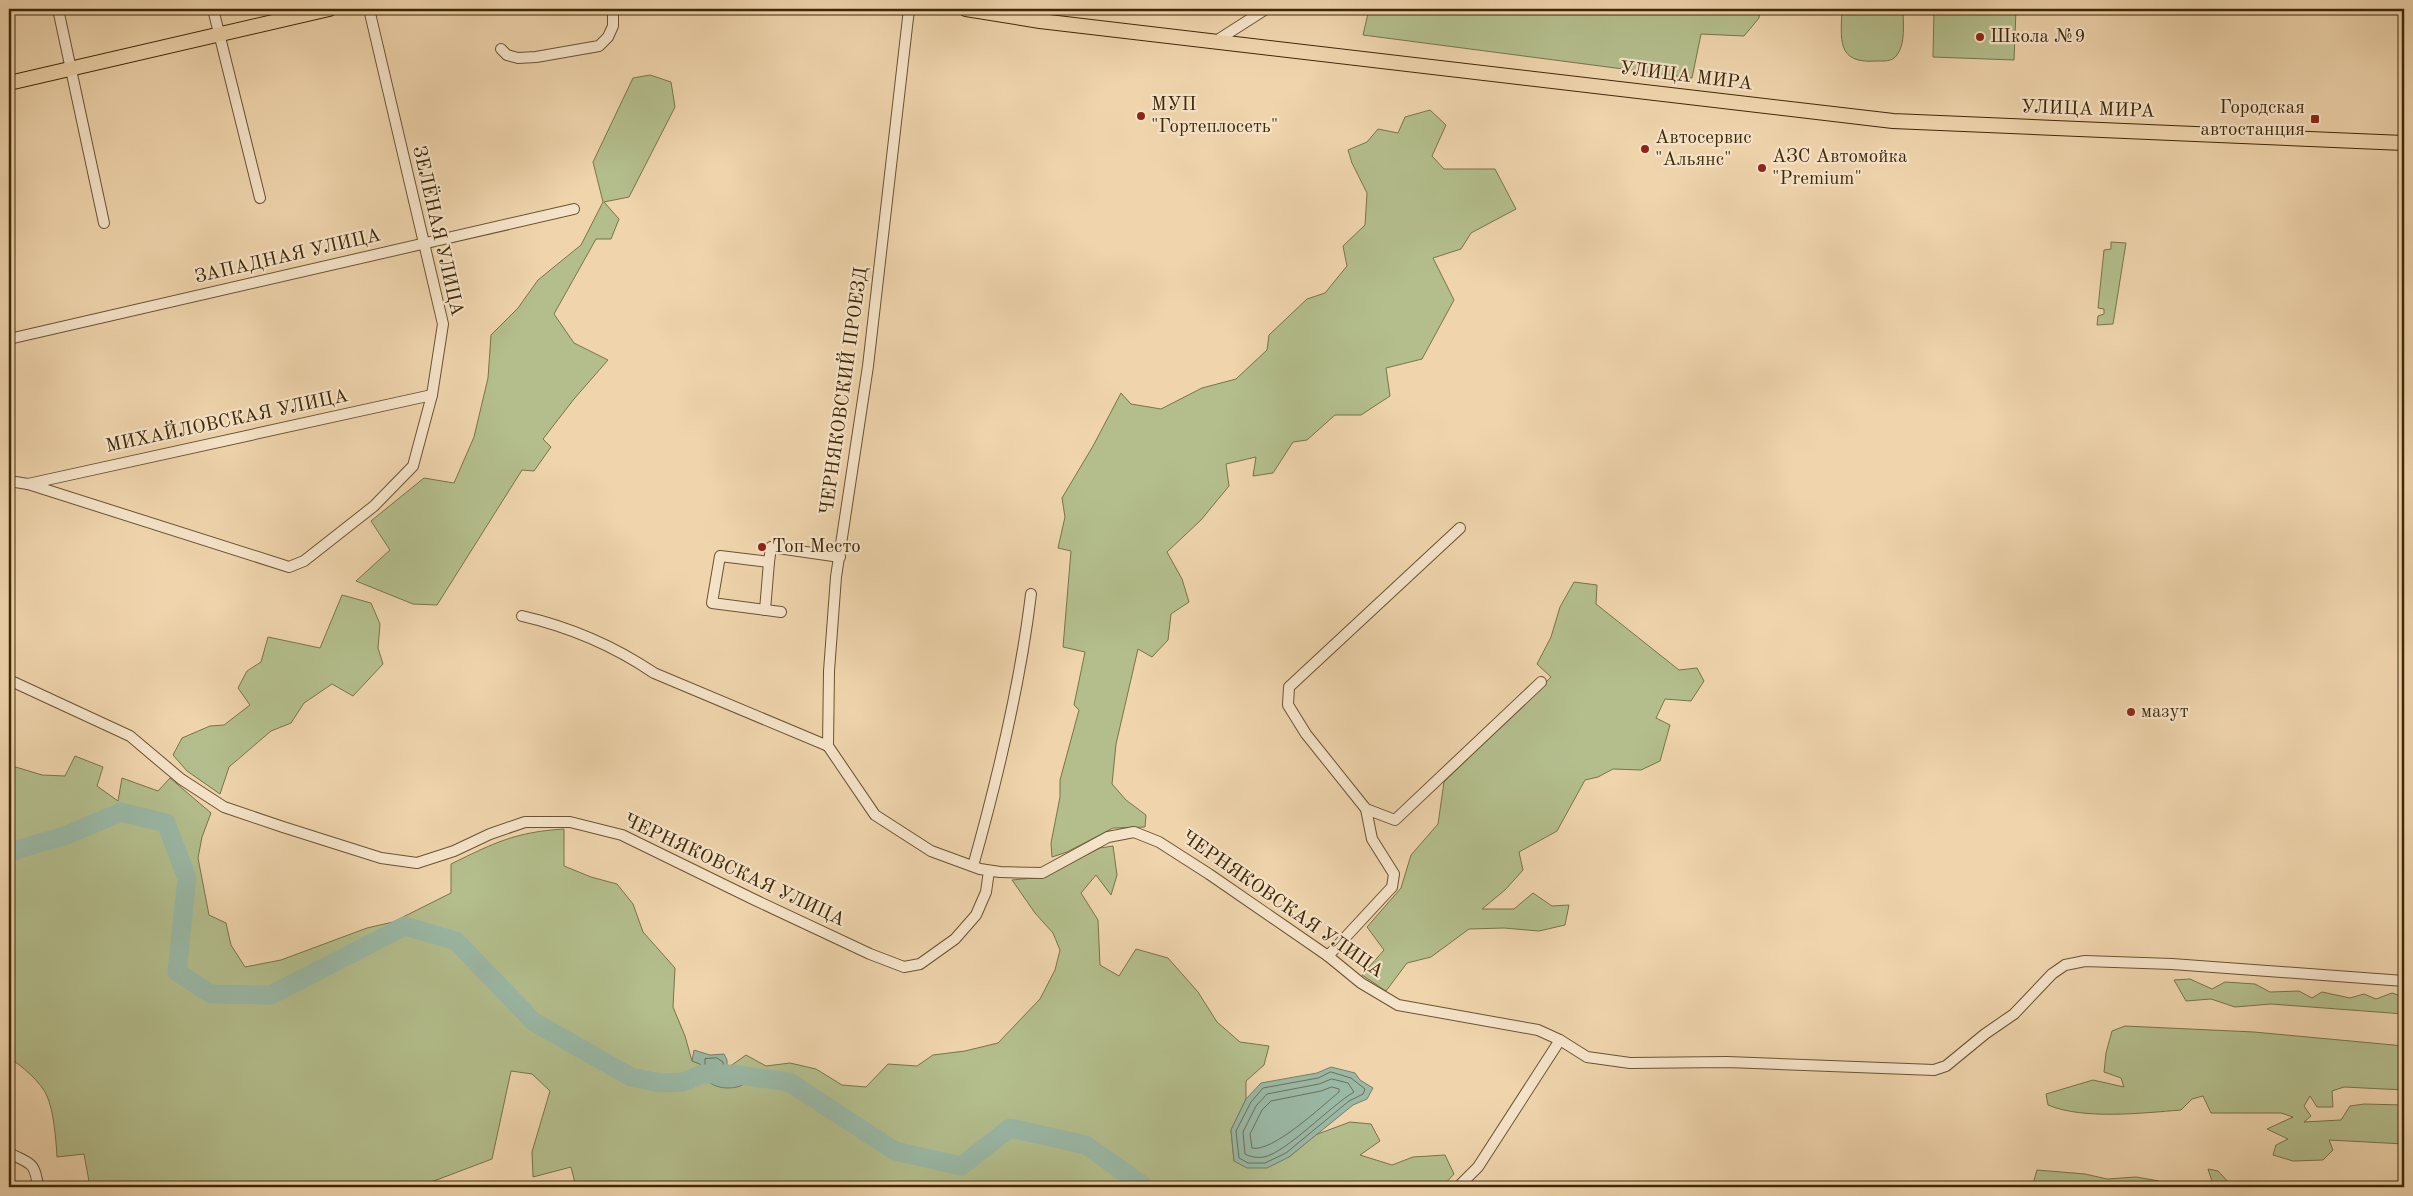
<svg xmlns="http://www.w3.org/2000/svg" width="2413" height="1196" font-family="'Old Standard TT',serif">
<style>
.green{fill:#b4be8d;stroke:#79734a}
.water{fill:#9ab8a6;stroke:#757e67}
.lines{fill:none;stroke-linecap:round;stroke-linejoin:round}
.shore{stroke:#6c7057;stroke-width:1}
.river{stroke:#9ab8a6;stroke-width:19}
.minor-casing{stroke:#6a5331;stroke-width:12}
.major-casing{stroke:#3e2808;stroke-width:16}
.minor{stroke:#f5e3c9;stroke-width:10}
.major{stroke:#efd4ac;stroke-width:14}
.poi-dot{fill:#8f2418;stroke:#f5e3c9;stroke-width:2}
.labels{text-anchor:middle;dominant-baseline:central;stroke-width:4.5;stroke-linejoin:round;paint-order:stroke}
.poi-label{font-size:19px;fill:#3e2808;stroke:#f5e3c9;text-anchor:start}
.street-label{font-size:19px;fill:#3e2808;stroke:#f5e3c9}
</style>
<rect width="100%" height="100%" fill="#efd4ac"/>
<filter id="stains"><feTurbulence type="fractalNoise" baseFrequency=".004" numOctaves="4"/><feColorMatrix values="0 0 0 0 .2 0 0 0 0 .09 0 0 0 0 .02 0 0 0 .5 -.17"/></filter>
<radialGradient id="worn" r=".72"><stop offset=".6" stop-color="#630" stop-opacity="0"/><stop offset="1" stop-color="#630" stop-opacity=".3"/></radialGradient>
<g class="green">
<polygon points="1369,9 1760,9 1759,18 1744,36 1701,34 1692,78 1363,35"/>
<path d="M1842,9H1903C1903,22 1906,43 1897,55C1892,62 1884,61 1876,61C1836,64 1841,39 1842,9Z"/>
<polygon points="1934,9 2016,10 2014,60 1933,57"/>
<polygon points="650,75 671,82 675,107 629,197 604,202 619,219 611,239 596,239 554,314 574,343 608,360 574,399 543,439 551,447 534,471 522,470 437,605 413,604 356,581 390,550 371,521 424,478 454,483 474,437 488,378 491,335 518,308 538,280 581,245 603,202 593,162 633,78"/>
<polygon points="1430,110 1446,125 1432,156 1444,169 1495,169 1516,209 1471,233 1461,249 1433,258 1454,300 1422,359 1386,368 1390,396 1361,415 1335,415 1307,440 1293,442 1273,473 1253,476 1256,457 1226,464 1229,486 1201,520 1167,552 1182,579 1189,602 1171,614 1168,640 1152,657 1138,649 1116,744 1112,784 1126,800 1146,815 1145,827 1113,828 1067,852 1052,857 1051,843 1060,797 1060,780 1079,710 1074,705 1085,652 1063,647 1071,551 1058,548 1065,517 1062,498 1093,446 1121,393 1131,404 1161,409 1202,388 1236,379 1267,350 1269,335 1307,299 1325,293 1347,266 1343,246 1365,225 1367,193 1352,163 1348,150 1367,142 1378,129 1398,133 1405,117"/>
<polygon points="2111,242 2126,243 2113,324 2097,325 2098,316 2104,314 2104,309 2098,308 2104,250 2111,249"/>
<polygon points="1574,582 1597,585 1596,604 1679,670 1697,668 1704,681 1691,701 1665,699 1656,718 1670,725 1660,761 1641,770 1613,769 1598,777 1585,780 1557,831 1519,852 1523,870 1505,890 1482,909 1514,909 1533,893 1552,906 1569,905 1565,925 1539,931 1504,928 1469,929 1431,957 1407,963 1386,991 1362,975 1384,950 1367,927 1401,888 1411,855 1438,824 1444,782 1551,677 1537,664 1551,637 1560,607"/>
<polygon points="342,595 371,603 380,624 378,648 383,664 353,696 332,684 304,703 291,723 271,731 229,767 220,794 187,771 173,755 182,738 210,726 224,725 250,705 238,688 247,671 261,662 268,637 320,648"/>
<path d="M75,756L103,767L97,786L118,801L122,778L158,791L170,778L211,813L202,837L198,858L209,915L226,923L231,945L245,967L281,960L367,928L393,922L451,893V864C494,843 515,832 564,829V866L591,877L617,884L633,904L643,932L675,968L673,1007L685,1036L692,1061L700,1064C701,1084 712,1085 730,1086L727,1077L729,1067L746,1055L766,1066L790,1063L816,1069L842,1085L866,1087L888,1064L917,1066L933,1055L965,1051L998,1043L1040,999L1055,970L1060,950L1053,933L1035,913L1012,880L1044,877L1100,848L1113,846L1117,875L1111,895L1096,875L1081,893L1098,920L1100,965L1119,976L1136,949L1168,958L1198,992L1217,1022L1240,1042L1269,1046L1264,1065L1246,1081V1099L1231,1130L1234,1161L1289,1157L1315,1135L1350,1122L1371,1124L1380,1141L1360,1155L1392,1165L1413,1157L1445,1155L1454,1174L1442,1187H1342L1332,1183L1327,1187H576L571,1167L533,1177L532,1152L550,1091L532,1074L511,1071L492,1159L418,1187H90L84,1154L57,1157C56,1140 54,1112 47,1096C42,1083 20,1064 9,1058V765L42,775L65,776Z"/>
<polygon points="2190,979 2212,989 2225,982 2255,984 2270,992 2299,991 2312,998 2322,992 2350,998 2364,994 2376,999 2392,993 2404,997 2404,1014 2271,1004 2235,1007 2211,999 2186,1001 2174,980"/>
<path d="M2125,1026L2254,1032L2404,1046V1090L2344,1087L2332,1091L2333,1107H2317L2310,1096L2304,1106L2311,1116L2304,1122L2341,1120L2350,1106L2364,1104L2404,1105V1144L2329,1140L2333,1150L2323,1160L2293,1161L2273,1155L2276,1145L2288,1139L2267,1129L2293,1117L2281,1113H2211L2203,1096L2192,1099L2181,1110C2142,1113 2084,1120 2048,1105L2046,1094L2093,1080L2124,1087L2121,1078L2104,1072L2106,1053L2112,1031Z"/>
<polygon points="2208,1169 2218,1171 2233,1187 2214,1187"/>
<polygon points="2037,1170 2085,1174 2107,1179 2136,1177 2159,1181 2157,1187 2032,1187"/>
</g>
<g class="water">
<path d="M694,1050L710,1055L724,1054L727,1060V1077L748,1074L751,1079C747,1082 742,1086 737,1087C719,1091 701,1083 700,1064L692,1061Z"/>
<polygon points="1331,1067 1355,1073 1360,1080 1373,1088 1367,1099 1353,1105 1289,1157 1267,1168 1247,1168 1234,1161 1231,1130 1246,1099 1261,1083 1317,1073"/>
</g>
<g class="lines">
<g class="shore">
<polygon points="717,1058 723,1062 723,1079 721,1081 714,1080 705,1070 705,1059"/>
<polygon points="1331,1072 1351,1078 1365,1089 1363,1094 1349,1101 1286,1153 1265,1163 1248,1163 1239,1158 1236,1131 1251,1102 1263,1088 1318,1078"/>
<path d="M1332,1079L1348,1083L1354,1092C1330,1106 1287,1152 1264,1157C1258,1158 1250,1157 1245,1154L1243,1132L1256,1106L1267,1094L1319,1084Z"/>
<path d="M1332,1087L1339,1089V1092C1322,1106 1272,1153 1252,1148L1250,1134L1262,1110L1271,1101L1321,1091Z"/>
</g>
<polyline class="river" points="9,852 67,835 121,812 166,823 187,878 177,972 211,994 271,995 405,926 456,941 534,1022 631,1077 660,1083 683,1082 702,1074 732,1074 789,1082 895,1151 961,1166 1010,1128 1086,1145 1145,1187"/>
<g class="minor-casing">
<g id="minor">
<polyline points="58,9 104,223"/>
<polyline points="213,9 260,198"/>
<polyline points="1216,41 1266,9"/>
<polyline points="501,49 507,55 518,58 536,57 599,46 608,37 613,26 613,9"/>
<polyline points="9,339 574,209"/>
<polyline points="9,481 28,484 289,567 304,561 374,506 413,466 432,395 443,324 369,9"/>
<polyline points="28,484 432,395"/>
<polyline points="765,610 769,562"/>
<polyline points="781,612 712,603 720,556 769,562 771,547 840,557"/>
<path d="M522,616C570,627 614,646 654,673L828,746"/>
<polyline points="9,680 130,736 181,779 224,807 283,827 381,858 417,863 454,851 490,834 525,822 570,822 622,835 755,900 870,954 904,967 920,964 955,939 976,915 986,892 989,871"/>
<polyline points="828,746 875,815 931,851 980,869 1000,872 1042,873 1108,837 1134,832 1159,842 1209,874 1328,956 1361,983 1398,1005 1538,1030 1560,1040 1587,1057 1630,1063 1727,1062 1934,1070 1946,1066 1985,1034 2014,1014 2052,974 2065,965 2085,961 2172,964 2404,981"/>
<polyline points="828,746 829,671 836,577 868,366 909,9"/>
<polyline points="1366,809 1395,820 1541,682"/>
<path d="M973,866C998,777 1020,686 1031,594"/>
<polyline points="1328,956 1392,887 1394,874 1372,839 1366,809 1306,734 1288,705 1289,687 1460,528"/>
<path d="M9,1153C30,1164 35,1161 38,1187"/>
<polyline points="1458,1187 1478,1167 1560,1040"/>
</g>
</g>
<g class="major-casing">
<g id="major">
<polyline points="966,9 1040,21 1893,121 2404,143"/>
<polyline points="9,83 329,9"/>
</g>
</g>
<use href="#minor" class="minor"/>
<use href="#major" class="major"/>
</g>
<g class="poi-dot">
<circle cx="1980" cy="37" r="5"/>
<circle cx="1141" cy="116" r="5"/>
<rect x="2310" y="114" width="10" height="10" rx="2.5"/>
<circle cx="1645" cy="149" r="5"/>
<circle cx="1762" cy="168" r="5"/>
<circle cx="762" cy="547" r="5"/>
<circle cx="2131" cy="712" r="5"/>
</g>
<g class="labels">
<g class="poi-label">
<text x="1990" y="37">Школа №9</text>
<text x="1151" y="105">МУП<tspan x="1151" dy="22">"Гортеплосеть"</tspan></text>
<text x="2305" y="108" text-anchor="end">Городская<tspan x="2305" dy="22">автостанция</tspan></text>
<text x="1655" y="138">Автосервис<tspan x="1655" dy="22">"Альянс"</tspan></text>
<text x="1772" y="157">АЗС Автомойка<tspan x="1772" dy="22">"Premium"</tspan></text>
<text x="772" y="547">Топ Место</text>
<text x="2141" y="712">мазут</text>
</g>
<g class="street-label">
<text transform="translate(1686 77) rotate(7)">УЛИЦА МИРА</text>
<text transform="translate(2088 110) rotate(2)">УЛИЦА МИРА</text>
<text transform="translate(437 231) rotate(77)">ЗЕЛЁНАЯ УЛИЦА</text>
<text transform="translate(288 257) rotate(-13)">ЗАПАДНАЯ УЛИЦА</text>
<text transform="translate(845 391) rotate(-82)">ЧЕРНЯКОВСКИЙ ПРОЕЗД</text>
<text transform="translate(227 422) rotate(-12)">МИХАЙЛОВСКАЯ УЛИЦА</text>
<text transform="translate(734 871) rotate(25)">ЧЕРНЯКОВСКАЯ УЛИЦА</text>
<text transform="translate(1282 905) rotate(35)">ЧЕРНЯКОВСКАЯ УЛИЦА</text>
</g>
</g>
<rect width="2413" height="1196" fill="none" stroke="#efd4ac" stroke-width="30"/>
<rect x="10" y="10" width="2393" height="1176" fill="none" stroke="#3e2808" stroke-width="2.5"/>
<rect x="15" y="15" width="2383" height="1166" fill="none" stroke="#3e2808"/>
<rect width="100%" height="100%" filter="url(#stains)"/>
<rect width="100%" height="100%" fill="url(#worn)"/>
</svg>
